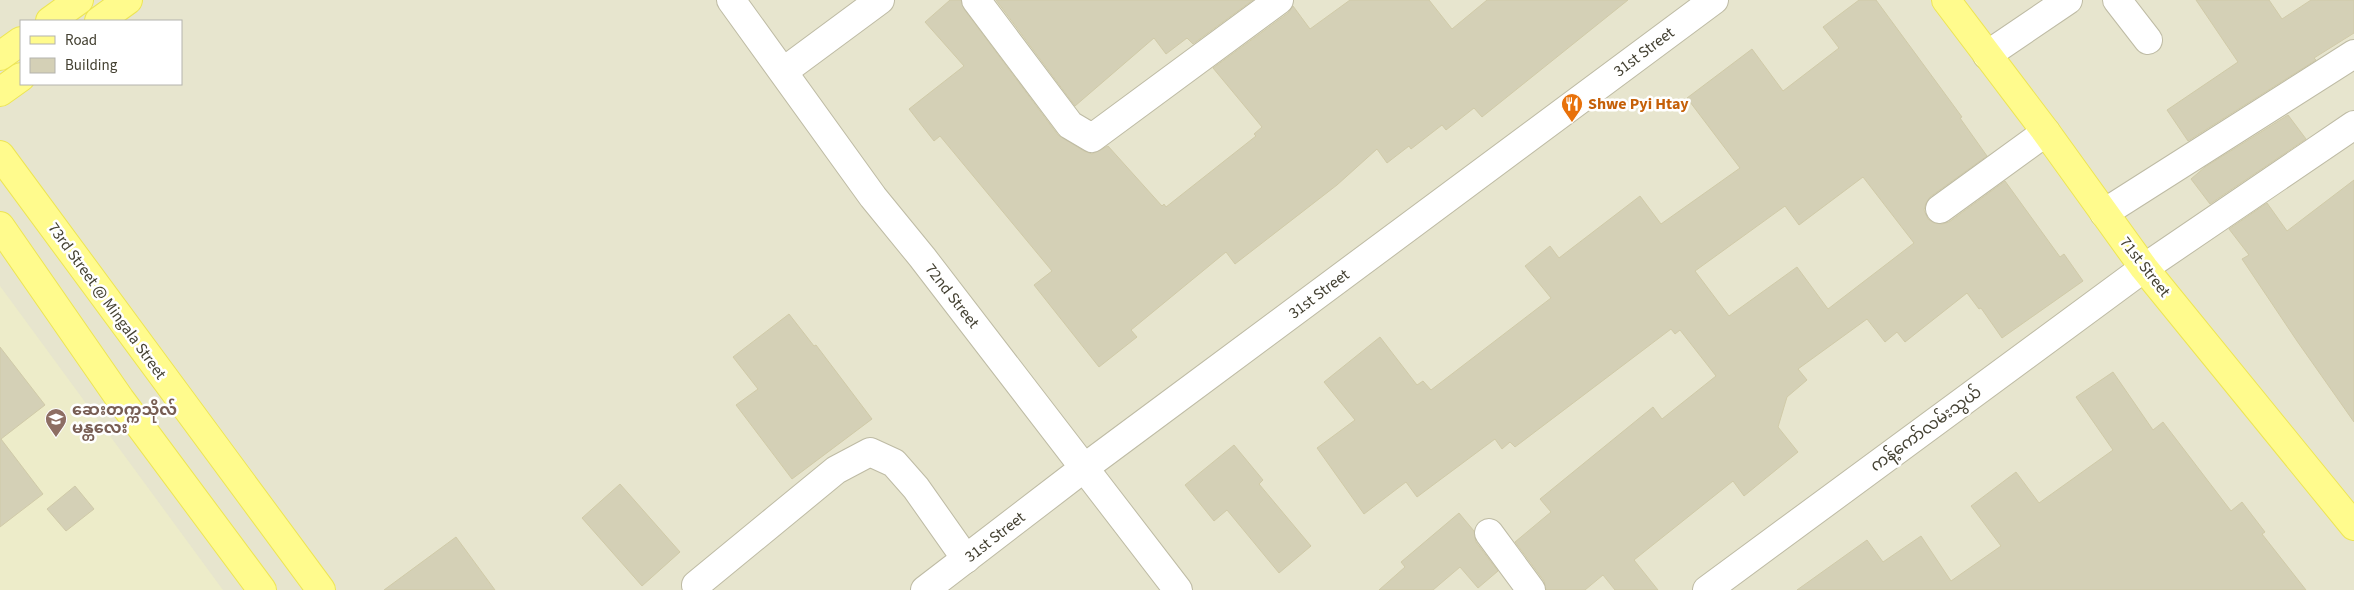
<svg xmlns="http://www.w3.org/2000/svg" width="2354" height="590" font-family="'Source Sans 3','Noto Sans Myanmar',sans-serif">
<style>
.residential{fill:#e7e5ce;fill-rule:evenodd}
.education{fill:#edecc9}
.building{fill:#d4d0b6;stroke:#d0caa8;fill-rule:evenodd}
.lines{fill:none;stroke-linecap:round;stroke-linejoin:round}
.minor-casing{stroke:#bebba4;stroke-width:30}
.major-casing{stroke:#ede554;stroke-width:30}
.minor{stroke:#fff;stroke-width:28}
.major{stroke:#fffb8d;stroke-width:28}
.labels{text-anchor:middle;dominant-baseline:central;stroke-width:5;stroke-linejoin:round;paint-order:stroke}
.street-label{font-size:16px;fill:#444132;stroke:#fff}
.food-label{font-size:16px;font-weight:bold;fill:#c56008;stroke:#fff;text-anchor:start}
.education-label{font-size:16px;font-weight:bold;fill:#785e54;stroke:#fff;text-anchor:start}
</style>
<rect width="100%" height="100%" fill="#f2f1e1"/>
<path class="residential" d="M0,0H2354V590H0ZM21,21H181V84H21Z"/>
<polygon class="education" points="0,286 223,590 0,590"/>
<g class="building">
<polygon points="950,0 961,0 964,9 1058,135 1084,151 1092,154 1108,146 1162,206 1164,204 1166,207 1256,136 1254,134 1262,127 1213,68 1288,13 1293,6 1310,29 1350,0 1429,0 1452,29 1487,0 1628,0 1482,117 1474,108 1446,130 1442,125 1411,149 1409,146 1387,163 1377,149 1337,185 1235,264 1226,252 1131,330 1137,337 1099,367 1034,285 1052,271 940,136 934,141 909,109 964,66 925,22"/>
<polygon points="996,0 1253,0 1193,44 1187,38 1166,54 1154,38 1075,106"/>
<path d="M1859,0H1876L1962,117L1960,118L1987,156L1930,197L1926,203L1924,210L1928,219L1934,223L1942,224L1949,222L2005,181L2060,257L2064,254L2083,281L2002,338L1981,308L1979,309L1967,293L1905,342L1897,332L1885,342L1867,319L1798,369L1807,380L1787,397L1778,427L1798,452L1744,496L1733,481L1634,560L1658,590H1615L1603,575L1585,590H1546L1544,581L1515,542L1551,512L1540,499L1653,407L1662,419L1716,376L1680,330L1675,334L1671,329L1515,447L1510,442L1502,449L1495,439L1417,497L1406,482L1364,514L1317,448L1355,420L1324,382L1380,337L1417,385L1423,381L1431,390L1551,298L1525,266L1550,246L1559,258L1640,196L1661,224L1740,168L1687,98L1752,49L1783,91L1839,48L1823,27ZM1863,177L1914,243L1828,309L1797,267L1729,316L1695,271L1785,206L1799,225Z"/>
<polygon points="2196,0 2269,0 2282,19 2311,0 2354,0 2354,33 2314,58 2316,60 2188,141 2167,110 2238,62"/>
<polygon points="2288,115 2306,139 2210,204 2191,179 2205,167"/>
<polygon points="2354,180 2354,422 2297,341 2242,259 2249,255 2229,229 2267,203 2287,231"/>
<polygon points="789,314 814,346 816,345 872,419 792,479 736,405 758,389 733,357"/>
<polygon points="0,347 45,405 1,439 43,494 0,527"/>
<polygon points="2113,372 2153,430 2163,422 2231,511 2242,502 2265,532 2262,534 2306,590 1797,590 1867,540 1883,562 1921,536 1951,581 2001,546 1971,506 2016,472 2039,503 2113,450 2076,397"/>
<polygon points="1234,445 1263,480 1259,484 1311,546 1279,573 1227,510 1214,521 1185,485"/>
<polygon points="620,484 680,552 642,586 582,518"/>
<polygon points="75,486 94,509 66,531 47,509"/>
<polygon points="1459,513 1474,531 1476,542 1498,571 1478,588 1460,567 1433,590 1379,590 1405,567 1401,562"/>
<polygon points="456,537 495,590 384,590"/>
</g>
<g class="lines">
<g class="minor-casing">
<g id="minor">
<polyline points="731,0 873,197 922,257 1178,590"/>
<polyline points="976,0 1070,125 1092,138 1279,0"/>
<polyline points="2117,0 2148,40"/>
<polyline points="1987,55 2068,0"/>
<polyline points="784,71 880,0"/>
<polyline points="1940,209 2046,132"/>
<polyline points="2104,213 2354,54"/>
<polyline points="1489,533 1531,590"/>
<polyline points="696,585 836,470 870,452 894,463 916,488 966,559"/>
<polyline points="925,590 1084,468 1714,0"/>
<polyline points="1707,590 2144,268 2354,125"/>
</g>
</g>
<g class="major-casing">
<g id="major">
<polyline points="1946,0 2046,132 2144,268 2354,526"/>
<polyline points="50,21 79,0"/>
<polyline points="99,21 128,0"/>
<polyline points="0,56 21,41"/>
<polyline points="0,92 21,77"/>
<polyline points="0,155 321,590"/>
<polyline points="0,226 120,399 262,590"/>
</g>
</g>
<use href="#minor" class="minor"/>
<use href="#major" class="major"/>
</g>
<defs>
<g id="restaurant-pin" transform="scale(1.125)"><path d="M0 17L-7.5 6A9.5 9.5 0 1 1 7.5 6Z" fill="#e8710a" stroke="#fff"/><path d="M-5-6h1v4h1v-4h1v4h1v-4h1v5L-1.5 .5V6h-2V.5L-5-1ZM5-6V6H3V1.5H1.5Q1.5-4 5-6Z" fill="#fff"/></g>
<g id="university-pin" transform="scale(1.125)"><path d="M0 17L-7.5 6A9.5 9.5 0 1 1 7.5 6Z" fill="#8d6e63" stroke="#fff"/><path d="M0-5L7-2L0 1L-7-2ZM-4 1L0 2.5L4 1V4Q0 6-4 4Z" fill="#fff"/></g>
</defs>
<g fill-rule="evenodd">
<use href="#restaurant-pin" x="1572" y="104"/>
<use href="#university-pin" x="56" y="419"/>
</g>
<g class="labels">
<g class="street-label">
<text transform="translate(1644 52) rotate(-37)">31st Street</text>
<text transform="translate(2145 267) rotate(52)">71st Street</text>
<text transform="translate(1319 294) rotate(-37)">31st Street</text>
<text transform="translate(952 296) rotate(52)">72nd Street</text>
<text transform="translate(107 301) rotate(54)">73rd Street @ Mingala Street</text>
<text transform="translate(1926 429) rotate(-36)">ကန့်ကော်လမ်းသွယ်</text>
<text transform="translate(995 537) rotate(-38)">31st Street</text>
</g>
<g class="food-label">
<text x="1588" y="104">Shwe Pyi Htay</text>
</g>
<g class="education-label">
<text x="72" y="410">ဆေးတက္ကသိုလ်<tspan x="72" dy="18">မန္တလေး</tspan></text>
</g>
</g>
<rect x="20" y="20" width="162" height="65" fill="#ffffff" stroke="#b4b3ad"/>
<rect x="30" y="36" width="25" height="8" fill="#fffb8d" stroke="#b4b3ad"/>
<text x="65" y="45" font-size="15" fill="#444132">Road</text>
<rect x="30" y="58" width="25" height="15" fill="#d4d0b6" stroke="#b4b3ad"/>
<text x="65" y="70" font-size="15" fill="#444132">Building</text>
</svg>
